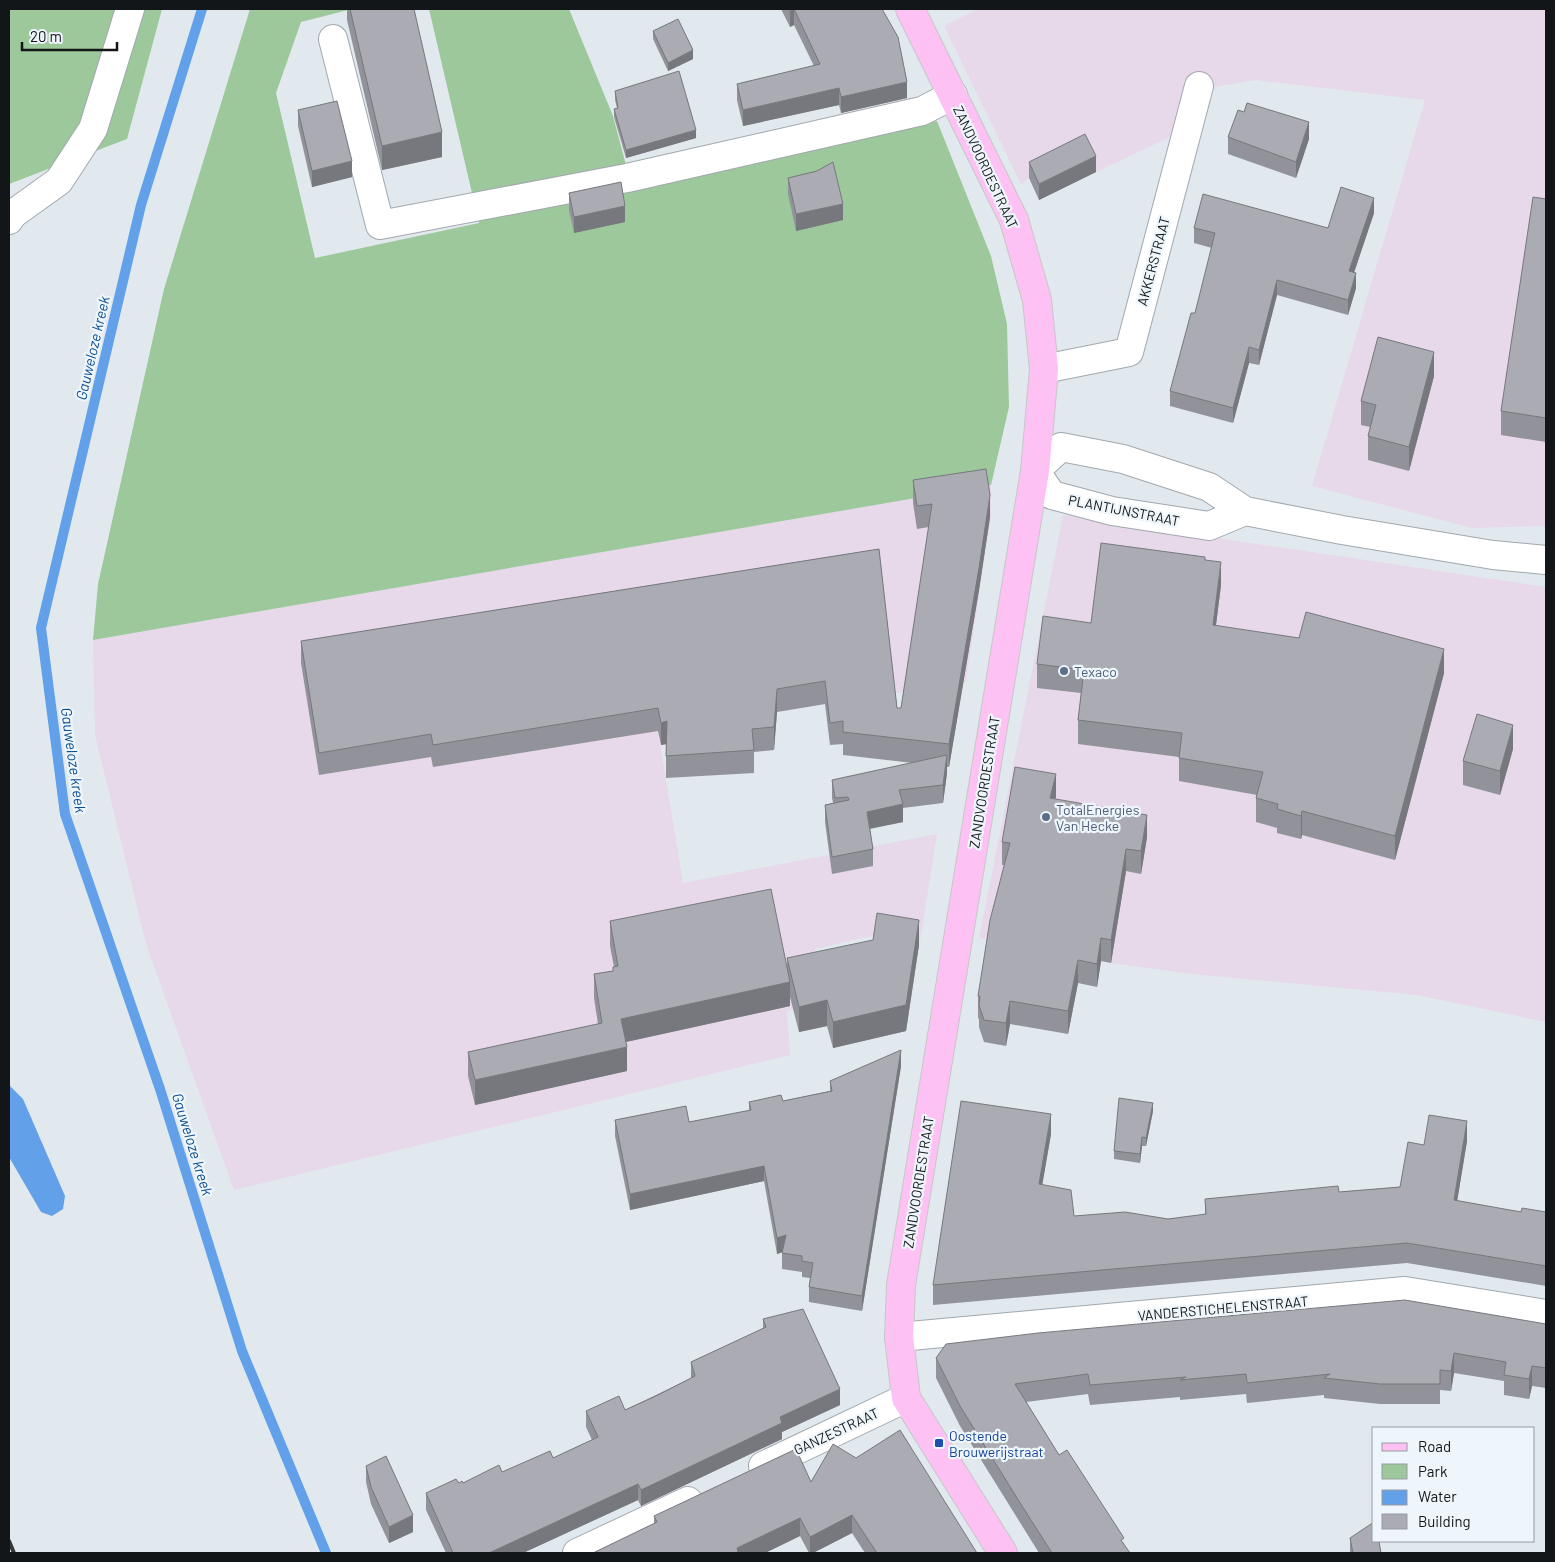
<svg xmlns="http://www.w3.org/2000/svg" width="1555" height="1562" font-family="Barlow,sans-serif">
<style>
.industrial{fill:#e7d8ea}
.green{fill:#9dc89b}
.water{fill:#62a0ea}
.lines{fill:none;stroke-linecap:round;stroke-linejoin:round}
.stream{stroke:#62a0ea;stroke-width:10}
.minor-casing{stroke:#a1a8ae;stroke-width:30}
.major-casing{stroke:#c6c7c8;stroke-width:30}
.minor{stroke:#fff;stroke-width:28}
.major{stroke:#fdc1f3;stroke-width:28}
.rail{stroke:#34383a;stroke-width:4}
.wall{fill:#92939a}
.shaded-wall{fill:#77787d}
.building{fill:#aaabb3;stroke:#77787d}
.service-dot{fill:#5c6f8a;stroke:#eef6fc;stroke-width:2}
.transit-dot{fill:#1a4fb4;stroke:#eef6fc;stroke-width:2}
.labels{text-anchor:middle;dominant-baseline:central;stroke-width:4.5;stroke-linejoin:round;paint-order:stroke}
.street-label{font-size:14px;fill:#131618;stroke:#eef6fc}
.service-label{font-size:14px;fill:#4e5e75;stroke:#eef6fc;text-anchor:start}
.transit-label{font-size:14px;fill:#164399;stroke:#eef6fc;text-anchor:start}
.water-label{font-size:15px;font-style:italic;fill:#0d4f91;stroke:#eef6fc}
</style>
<rect width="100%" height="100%" fill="#e1e9ee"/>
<g class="industrial">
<polygon points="977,9 1546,9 1546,526 1472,528 1312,486 1425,100 1256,80 1214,87 1168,138 1096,172 1085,151 1029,178 1021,184 944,26"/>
<polygon points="991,485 991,515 966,682 658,731 683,883 937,834 920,941 876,935 815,949 823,1001 787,1011 790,1055 234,1190 146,944 95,735 93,640"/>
<polygon points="1063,515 1546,587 1546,1022 1417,995 1191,974 1111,963 979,938"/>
</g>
<g class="green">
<polygon points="9,9 162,9 127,139 9,184"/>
<polygon points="250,9 352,9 301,22 276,93 315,258 479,223 429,9 569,9 613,116 627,169 638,186 937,121 991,256 1007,324 1009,407 991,485 93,640 98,584 164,289"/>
</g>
<polygon class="water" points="9,1085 23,1099 65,1196 63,1209 52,1216 41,1212 9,1157"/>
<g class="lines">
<polyline class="stream" points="202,9 141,205 41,628 65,814 160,1089 242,1351 326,1553"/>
<g class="minor-casing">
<g id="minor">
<polyline points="333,39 380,225 627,178 922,111 953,95"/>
<polyline points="9,220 13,214 59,181 93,129 130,9"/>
<polyline points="1044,369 1129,352 1199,86"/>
<polyline points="1245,511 1209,526 1112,511 1052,495 1035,471 1061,447 1123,459 1209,487 1245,511 1342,530 1493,555 1546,560"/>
<polyline points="899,1337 1405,1291 1546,1314"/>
<polyline points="763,1466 906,1398"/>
<polyline points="577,1553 688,1501"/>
</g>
</g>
<g class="major-casing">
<polyline id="major" points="910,9 1014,220 1037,300 1044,369 1035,471 901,1285 899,1337 906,1398 1003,1553"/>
</g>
<use href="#minor" class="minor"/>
<use href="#major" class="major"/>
<polyline class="rail" points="9,1541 14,1553"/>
</g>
<g class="wall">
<polygon points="347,9 414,9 442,157 382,170 347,20"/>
<polygon points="781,9 882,9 907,98 841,113 839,105 743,126 737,100 737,84 814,66 794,25 790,27"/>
<polygon points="653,31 693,59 668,71 653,39"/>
<polygon points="615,91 696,138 626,158 614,117 614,109 617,108 615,100"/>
<polygon points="298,110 352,177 312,187 298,126"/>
<polygon points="1244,112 1309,139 1296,178 1228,154 1228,137"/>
<polygon points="1029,162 1096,172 1039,200 1029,178"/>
<polygon points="788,178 843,220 796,231 788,194"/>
<polygon points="569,193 625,222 574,233 569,210"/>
<polygon points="1546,199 1546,442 1501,435 1501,411"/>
<polygon points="1374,213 1354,273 1356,288 1348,315 1277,295 1259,365 1249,363 1233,423 1170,406 1170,391 1195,313 1212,248 1194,243 1194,228 1328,228"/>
<polygon points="1434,376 1409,471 1368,460 1368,436 1370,427 1361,425 1361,401"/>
<polygon points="913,480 990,517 979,590 949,767 947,767 947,773 943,803 903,808 903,822 870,829 873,849 873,866 832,874 825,822 825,805 833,803 832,798 832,780 913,763 843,755 843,744 830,745 825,704 777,712 774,750 754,752 754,773 666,778 666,744 661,745 658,731 433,767 431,757 319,775 301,663 301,641 879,549 897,708 901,708 929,527 917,529 913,503"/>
<polygon points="1205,560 1221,585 1216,625 1444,673 1395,860 1302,835 1301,839 1277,833 1277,828 1256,822 1256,798 1257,795 1179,781 1179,757 1078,744 1078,720 1081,693 1037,688 1037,664"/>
<polygon points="1513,749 1500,795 1463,785 1463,761"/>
<polygon points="1056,797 1055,799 1147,837 1141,874 1126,871 1111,963 1101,961 1097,987 1078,983 1068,1034 1010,1024 1006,1046 984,1042 979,1027 979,1019 978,1018 978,996 1005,865 1002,865 1002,842"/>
<polygon points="610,921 787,966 787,958 919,945 906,1031 833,1048 827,1026 799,1032 790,997 790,1006 626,1042 627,1071 475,1105 468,1076 468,1052 598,1024 594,998 594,974 613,971 614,967 610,946"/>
<polygon points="901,1066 862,1311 809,1302 809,1287 810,1278 802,1277 802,1272 782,1269 782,1252 777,1254 764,1181 630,1210 615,1136 615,1120 689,1122 749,1111 749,1102 783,1101 830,1091 830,1081"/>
<polygon points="1153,1111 1146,1146 1142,1146 1140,1163 1114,1159 1114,1151"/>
<polygon points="1051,1134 1042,1185 1074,1216 1168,1219 1205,1215 1205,1199 1339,1192 1400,1187 1424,1145 1467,1141 1457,1201 1521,1212 1546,1212 1546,1286 1407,1263 933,1305 933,1285"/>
<polygon points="763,1319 840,1405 782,1432 782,1439 641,1506 638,1500 523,1553 446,1553 426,1510 426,1493 459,1483 463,1483 553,1458 592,1440 586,1427 586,1411 625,1410 691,1378 691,1362 763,1329"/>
<polygon points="1546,1324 1546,1388 1532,1386 1529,1399 1504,1395 1504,1381 1454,1373 1451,1391 1440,1390 1440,1404 1380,1404 1324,1398 1324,1395 1247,1403 1246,1394 1180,1400 1180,1397 1090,1405 1088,1394 1026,1402 1059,1455 1130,1553 1039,1553 960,1426 936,1378 936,1358"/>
<polygon points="366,1466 413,1532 389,1543 371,1504 366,1482"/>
<polygon points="811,1482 977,1553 865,1553 852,1533 813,1553 809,1553 800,1536 765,1553 593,1553 654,1524 654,1516"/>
<polygon points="1350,1538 1381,1553 1350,1553"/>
</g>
<g class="shaded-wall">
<polygon points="794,9 794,25 790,27 790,11"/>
<polygon points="693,50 693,59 668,71 668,63"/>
<polygon points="907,82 907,98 841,113 841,97"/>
<polygon points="839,88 839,105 743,126 743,110"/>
<polygon points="1309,122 1309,139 1296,178 1296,162"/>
<polygon points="696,130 696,138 626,158 626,150"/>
<polygon points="442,132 442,157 382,170 382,146"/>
<polygon points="1096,156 1096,172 1039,200 1039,184"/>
<polygon points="352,161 352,177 312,187 312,171"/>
<polygon points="1374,198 1374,213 1349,287 1349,271"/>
<polygon points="843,204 843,220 796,231 796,214"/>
<polygon points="625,206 625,222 574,233 574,217"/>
<polygon points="1356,273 1356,288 1348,315 1348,300"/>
<polygon points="1277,280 1277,295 1259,365 1259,350"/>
<polygon points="1249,347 1249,363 1233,423 1233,408"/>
<polygon points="1434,352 1434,376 1409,471 1409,447"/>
<polygon points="990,495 990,517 979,590 949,767 949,744"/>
<polygon points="1221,562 1221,585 1213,648 1213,625"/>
<polygon points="1444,649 1444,673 1395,860 1395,836"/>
<polygon points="777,689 777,712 774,750 774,727"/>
<polygon points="667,721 667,744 661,745 661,723"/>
<polygon points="1513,725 1513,749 1500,795 1500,771"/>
<polygon points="947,755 947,773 943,803 943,785"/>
<polygon points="1056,774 1056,797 1050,821 1050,798"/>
<polygon points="903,804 903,822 867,829 867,812"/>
<polygon points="1302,811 1302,835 1301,839 1301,816"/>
<polygon points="1147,815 1147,837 1141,874 1141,851"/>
<polygon points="1126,849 1126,871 1111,963 1111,940"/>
<polygon points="919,920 919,945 906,1031 833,1048 833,1022"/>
<polygon points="1101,938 1101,961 1097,987 1097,964"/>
<polygon points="1078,960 1078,983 1068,1034 1068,1011"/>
<polygon points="790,982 790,1006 621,1043 621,1019"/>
<polygon points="827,1000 827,1026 799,1032 799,1007"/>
<polygon points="1010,1001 1010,1024 1006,1046 1006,1023"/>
<polygon points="627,1047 627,1071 475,1105 475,1080"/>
<polygon points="901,1050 901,1066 862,1311 862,1296"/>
<polygon points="1153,1103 1153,1111 1146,1146 1146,1138"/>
<polygon points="1051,1114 1051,1134 1039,1204 1039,1184"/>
<polygon points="1467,1121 1467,1141 1454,1220 1454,1200"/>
<polygon points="1142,1137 1142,1146 1140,1163 1140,1154"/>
<polygon points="764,1166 764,1181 630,1210 630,1194"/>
<polygon points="786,1235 786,1251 777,1254 777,1238"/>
<polygon points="1454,1353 1454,1373 1451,1391 1451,1371"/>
<polygon points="1532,1366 1532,1386 1529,1399 1529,1379"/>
<polygon points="840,1389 840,1405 782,1432 782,1439 641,1506 641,1490 780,1417"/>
<polygon points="638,1484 638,1500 523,1553 489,1553"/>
<polygon points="413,1515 413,1532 389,1543 389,1527"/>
<polygon points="852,1515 852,1533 813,1553 810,1553 810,1537"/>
<polygon points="800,1518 800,1536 765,1553 735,1553 737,1548"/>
</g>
<g class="building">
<polygon points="350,9 414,9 442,132 382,146"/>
<polygon points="789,9 882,9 898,37 907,82 841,97 839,88 743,110 737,84 820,64 794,9 790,11"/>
<polygon points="678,19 693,50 668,63 653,31"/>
<polygon points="679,71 696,130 626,150 614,109 618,108 615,91"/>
<polygon points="337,101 352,161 312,171 298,110"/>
<polygon points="1247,103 1309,122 1296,162 1228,137 1238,110 1244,112"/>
<polygon points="1085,134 1096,156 1039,184 1029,162"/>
<polygon points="833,162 843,204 796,214 788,178 817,171"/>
<polygon points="621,182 625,206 574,217 569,193"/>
<polygon points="1341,187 1374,198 1349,271 1356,273 1348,300 1277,280 1259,350 1249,347 1233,408 1170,391 1191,313 1195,313 1215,233 1194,228 1203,194 1328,228"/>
<polygon points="1533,197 1546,199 1546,418 1501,411"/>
<polygon points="1378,337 1434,352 1409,447 1368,436 1376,405 1361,401"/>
<polygon points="986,469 990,495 979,568 949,744 843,732 843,721 830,723 825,681 777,689 774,727 752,729 754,750 666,756 667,721 661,723 658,708 433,745 431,734 319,753 301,641 879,549 897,708 901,708 932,504 917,506 913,480"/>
<polygon points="1101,543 1205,557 1205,560 1221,562 1213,625 1299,638 1306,612 1444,649 1395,836 1302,811 1301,816 1277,809 1278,804 1256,798 1263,772 1179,758 1182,733 1078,720 1084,670 1037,664 1043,616 1091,623"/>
<polygon points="1477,714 1513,725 1500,771 1463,761"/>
<polygon points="947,755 943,785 899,790 903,804 867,812 873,849 832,857 825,805 849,800 848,797 835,798 832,780"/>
<polygon points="1015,767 1056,774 1050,798 1147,815 1141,851 1126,849 1111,940 1101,938 1097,964 1078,960 1068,1011 1010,1001 1006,1023 984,1020 979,1005 980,996 978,996 990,920 1010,843 1002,842"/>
<polygon points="771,889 790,982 621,1019 627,1047 475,1080 468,1052 602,1023 594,974 613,971 613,967 618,966 610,921"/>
<polygon points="877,913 919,920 906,1005 833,1022 827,1000 799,1007 787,958 873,940"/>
<polygon points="901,1050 862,1296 809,1287 813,1263 802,1261 802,1256 782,1253 786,1235 777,1238 764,1166 630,1194 615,1120 686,1106 689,1122 751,1110 749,1102 781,1095 783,1101 832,1091 830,1081"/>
<polygon points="1119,1098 1153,1103 1146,1138 1142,1137 1140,1154 1114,1151"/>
<polygon points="961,1101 1051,1114 1039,1184 1071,1190 1074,1216 1125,1212 1168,1219 1206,1214 1205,1199 1338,1186 1339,1192 1400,1187 1408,1142 1424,1145 1429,1115 1467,1121 1454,1200 1521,1212 1522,1208 1546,1212 1546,1266 1407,1243 933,1285"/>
<polygon points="1405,1300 1546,1324 1546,1368 1532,1366 1529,1379 1504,1375 1506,1362 1454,1353 1451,1371 1440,1370 1440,1384 1380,1384 1324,1378 1330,1374 1247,1383 1246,1374 1180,1380 1186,1377 1090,1385 1088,1374 1015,1384 1059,1455 1067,1450 1124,1538 1121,1540 1130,1553 1052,1553 1017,1498 960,1406 936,1358 946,1344 1038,1333"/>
<polygon points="803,1309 840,1389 780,1417 782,1423 641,1490 638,1484 489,1553 453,1553 426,1493 456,1479 459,1483 462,1481 463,1483 499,1465 502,1472 550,1451 553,1458 598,1437 586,1411 619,1396 625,1410 658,1395 695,1376 691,1362 766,1327 763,1319"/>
<polygon points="900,1430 977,1553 877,1553 852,1515 810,1537 800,1518 737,1548 738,1552 735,1553 593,1553 657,1522 654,1516 796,1449 811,1482 833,1444 856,1458"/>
<polygon points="386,1456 413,1515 389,1527 371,1487 366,1466"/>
<polygon points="1374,1522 1374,1541 1379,1541 1381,1553 1353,1553 1350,1538"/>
</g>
<g class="service-dot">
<circle cx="1064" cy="671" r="5"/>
<circle cx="1046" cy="817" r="5"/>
</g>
<rect class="transit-dot" x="934" y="1438" width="10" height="10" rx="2.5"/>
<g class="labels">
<g class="street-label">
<text transform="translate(986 167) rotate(65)">ZANDVOORDESTRAAT</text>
<text transform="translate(1153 261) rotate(-75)">AKKERSTRAAT</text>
<text transform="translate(1124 510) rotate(11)">PLANTIJNSTRAAT</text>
<text transform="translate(984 782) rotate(-81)">ZANDVOORDESTRAAT</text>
<text transform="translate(918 1182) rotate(-81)">ZANDVOORDESTRAAT</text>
<text transform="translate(1223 1308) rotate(-5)">VANDERSTICHELENSTRAAT</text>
<text transform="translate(836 1431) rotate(-25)">GANZESTRAAT</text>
</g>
<g class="service-label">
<text x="1074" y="671">Texaco</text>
<text x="1056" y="809">TotalEnergies<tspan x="1056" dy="16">Van Hecke</tspan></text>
</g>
<g class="transit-label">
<text x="949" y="1435">Oostende<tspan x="949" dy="16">Brouwerijstraat</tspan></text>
</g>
<g class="water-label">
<text transform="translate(92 348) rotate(-77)">Gauweloze kreek</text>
<text transform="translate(74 760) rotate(82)">Gauweloze kreek</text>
<text transform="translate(193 1144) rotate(73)">Gauweloze kreek</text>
</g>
</g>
<rect width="1555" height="1562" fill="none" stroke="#131618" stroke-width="20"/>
<rect x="1372" y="1427" width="162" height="115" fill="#eef6fc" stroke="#969ca1"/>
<rect x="1382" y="1443" width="25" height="8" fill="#fdc1f3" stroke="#969ca1"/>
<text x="1418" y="1452" font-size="15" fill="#131618">Road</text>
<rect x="1382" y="1464" width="25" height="15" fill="#9dc89b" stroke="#969ca1"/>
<text x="1418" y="1477" font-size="15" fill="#131618">Park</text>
<rect x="1382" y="1490" width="25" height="15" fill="#62a0ea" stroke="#969ca1"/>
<text x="1418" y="1502" font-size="15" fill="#131618">Water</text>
<rect x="1382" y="1514" width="25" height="15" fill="#aaabb3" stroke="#969ca1"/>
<text x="1418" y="1527" font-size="15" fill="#131618">Building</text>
<path d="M22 42v8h95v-8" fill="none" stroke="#131618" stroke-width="2.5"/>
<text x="30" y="42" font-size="15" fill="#131618" stroke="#eef6fc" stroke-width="4" paint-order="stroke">20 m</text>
</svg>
